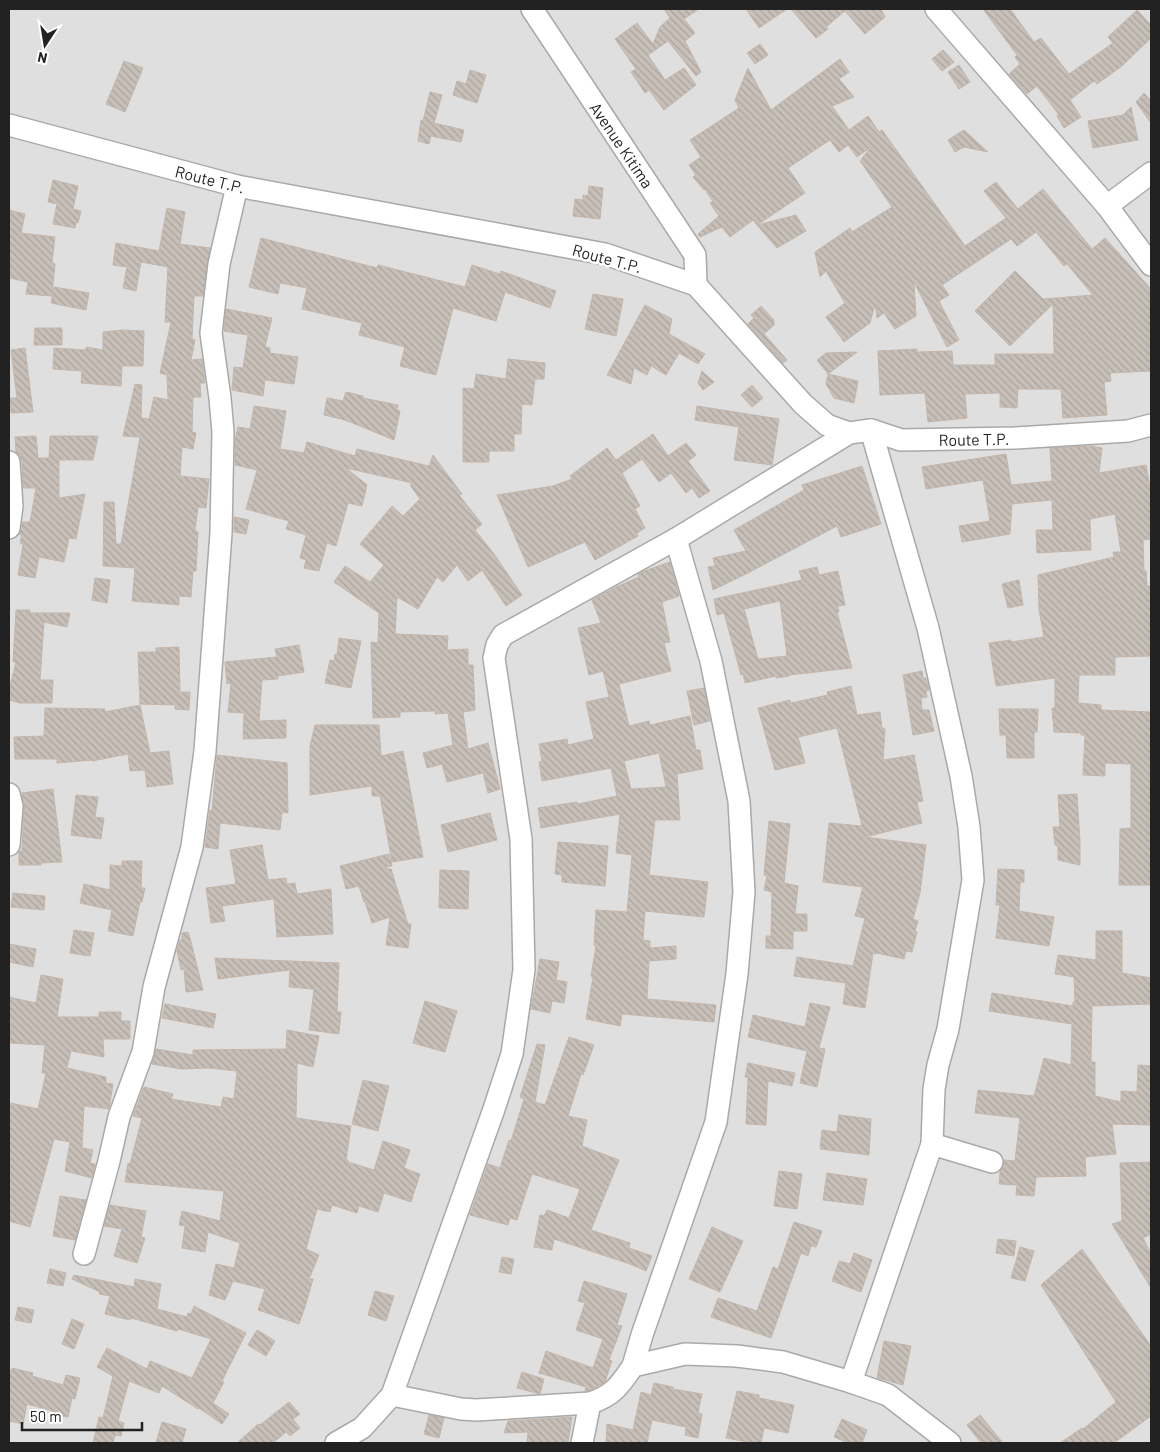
<svg xmlns="http://www.w3.org/2000/svg" width="1160" height="1452" font-family="Barlow,sans-serif">
<style>
.residential{fill:#e0dfdf}
.building{fill:url(#building-back-hatch);stroke:#c4b6ab;fill-rule:evenodd}
.lines{fill:none;stroke-linecap:round;stroke-linejoin:round}
.minor-casing{stroke:#a9a9a9;stroke-width:24}
.minor{stroke:#fff;stroke-width:21}
.labels{text-anchor:middle;dominant-baseline:central;stroke-width:5;stroke-linejoin:round;paint-order:stroke}
.street-label{font-size:16px;fill:#222;stroke:#fff}
</style>
<defs>
<pattern id="building-back-hatch" width="6" height="6" patternUnits="userSpaceOnUse" patternTransform="scale(1.25)"><rect width="6" height="6" fill="#c7bfb8"/><path d="M-1 5l2 2M0 0l6 6M5-1l2 2" fill="none" stroke="#aba49e"/></pattern>
</defs>
<rect width="100%" height="100%" fill="#f2efe9"/>
<rect class="residential" x="9" y="9" width="1142" height="1434"/>
<g class="building">
<polygon points="664,9 699,9 684,19 695,33 685,41 701,72 696,76 668,41 648,55 665,80 684,68 696,85 664,110 649,90 645,93 631,72 636,69 615,39 637,23 653,44 660,27 670,18"/>
<polygon points="746,9 787,9 759,28"/>
<polygon points="791,9 881,9 885,17 865,34 845,11 826,27 828,29 816,38"/>
<polygon points="983,9 1010,9 1034,42 1041,38 1069,74 1113,43 1108,37 1137,10 1151,25 1151,38 1122,66 1097,84 1094,81 1070,100 1081,117 1064,128 1057,116 1059,115 1037,86 1027,94 1009,74 1020,64 1015,57 1017,55"/>
<polygon points="760,44 768,55 755,64 747,53"/>
<polygon points="943,50 954,62 942,71 932,59"/>
<polygon points="840,59 849,72 839,79 854,97 832,106 849,130 868,116 879,132 882,130 965,246 1006,218 984,191 996,182 1018,209 1043,189 1092,249 1105,238 1151,289 1151,371 1110,373 1111,381 1104,382 1107,415 1063,418 1061,389 1018,389 1017,408 1000,407 1000,393 965,394 967,418 928,422 925,393 880,395 878,351 917,349 917,352 952,351 953,365 995,365 995,354 1054,354 1053,304 1010,346 975,311 1015,271 1043,299 1093,295 1067,264 1064,266 1036,232 1017,246 1011,239 942,285 949,295 939,301 959,340 947,347 914,282 916,316 895,329 884,313 877,318 876,308 874,308 870,323 844,342 826,317 845,303 826,271 820,277 815,252 850,228 852,232 892,207 860,161 871,147 857,157 848,145 839,152 830,140 788,168 805,193 757,225 753,220 730,237 722,227 700,237 698,234 719,216 710,203 713,201 707,193 707,190 704,190 693,177 696,175 689,165 701,157 690,140 739,108 735,100 748,68 771,110"/>
<polygon points="124,61 143,68 125,112 106,104"/>
<polygon points="959,65 970,82 959,89 948,72"/>
<polygon points="470,70 486,75 477,103 453,95 457,81 466,84"/>
<polygon points="430,92 442,95 434,123 464,130 461,142 431,136 429,144 418,141 421,120 423,121"/>
<polygon points="1144,93 1151,101 1151,123 1136,102"/>
<polygon points="1131,107 1138,140 1093,148 1088,121 1123,115"/>
<polygon points="964,130 988,152 964,147 955,152 948,140"/>
<polygon points="53,180 78,186 73,209 81,211 78,223 76,222 75,228 53,224 57,204 48,202"/>
<polygon points="589,186 603,188 600,219 573,216 575,199 583,200 583,195 588,196"/>
<polygon points="167,208 185,212 180,244 210,248 203,296 194,296 192,339 195,340 191,360 202,359 205,383 200,383 201,397 193,397 192,432 196,433 193,449 182,447 180,476 209,479 206,508 198,507 195,531 198,532 196,571 193,571 191,597 179,596 179,605 132,601 135,568 103,566 104,502 114,502 116,544 121,544 140,437 123,436 135,384 142,385 141,418 149,419 154,397 168,400 167,375 160,373 171,322 165,322 168,267 141,262 136,291 123,288 127,267 113,265 116,243 159,251"/>
<polygon points="9,210 25,214 21,233 55,237 52,263 55,264 52,296 26,294 28,282 9,278"/>
<polygon points="796,215 806,231 777,248 757,225"/>
<polygon points="261,238 377,268 378,265 465,287 472,265 500,274 501,271 556,291 550,308 505,292 496,321 453,308 436,375 400,366 405,347 359,335 362,323 302,309 307,288 280,283 278,294 249,287"/>
<polygon points="54,287 89,293 86,310 51,303"/>
<polygon points="593,294 623,299 616,336 585,329"/>
<polygon points="645,305 672,319 669,334 705,354 698,364 679,353 666,375 651,366 647,375 634,368 631,384 607,375"/>
<polygon points="761,306 774,320 774,325 764,334 787,360 783,363 748,324 754,318 751,315"/>
<polygon points="226,309 272,318 265,347 270,348 270,353 298,357 294,384 265,380 263,396 232,390 234,367 243,368 248,335 224,331"/>
<polygon points="35,328 62,328 62,345 34,345"/>
<polygon points="123,330 144,331 143,366 122,366 121,386 81,383 82,371 53,369 54,348 86,350 86,347 103,350 103,332"/>
<polygon points="25,348 33,412 11,413 10,398 17,398 11,350"/>
<polygon points="857,352 828,374 817,360 826,353"/>
<polygon points="508,359 545,363 544,379 535,379 532,405 522,404 521,434 514,434 514,451 489,451 489,462 463,462 463,388 474,389 476,374 506,379"/>
<polygon points="702,371 714,382 703,390 698,383"/>
<polygon points="828,374 858,381 854,403 834,398 826,384"/>
<polygon points="752,385 763,398 752,407 741,395"/>
<polygon points="346,392 363,396 363,398 398,405 397,410 400,411 394,440 345,420 324,415 327,398 343,401"/>
<polygon points="254,406 286,411 280,449 304,453 307,442 355,456 357,449 429,466 433,455 462,494 459,495 482,524 475,530 494,554 522,595 506,606 482,570 468,581 457,565 443,582 437,577 418,609 397,597 395,634 448,636 447,650 468,649 468,665 473,665 475,710 463,712 468,749 488,743 500,789 488,793 483,773 447,782 442,764 427,768 423,753 453,745 448,713 435,714 435,711 400,712 400,717 373,718 371,642 378,643 379,613 334,582 345,566 370,582 384,565 360,544 392,506 403,516 420,499 410,485 412,483 346,468 367,485 362,506 348,503 336,546 327,543 319,571 304,568 306,560 300,558 306,535 286,529 289,521 246,509 257,470 235,465 235,440 238,427 250,429"/>
<polygon points="697,406 779,419 772,465 734,460 739,427 695,420"/>
<polygon points="653,434 668,456 686,443 696,455 688,461 710,491 699,498 692,488 686,493 671,473 659,482 642,459 622,473 640,506 635,509 645,528 637,533 638,536 595,560 585,542 528,567 497,495 553,486 572,479 570,476 607,448 616,460"/>
<polygon points="36,436 38,458 49,458 50,436 98,436 93,460 59,460 59,498 85,494 76,539 69,538 64,562 39,557 35,578 18,575 23,544 20,543 22,534 19,535 22,522 30,522 36,488 23,488 22,463 20,455 16,452 15,437"/>
<polygon points="1092,446 1102,448 1099,473 1146,465 1151,493 1151,539 1143,540 1144,571 1146,571 1147,586 1151,586 1151,656 1115,657 1115,675 1079,675 1078,703 1101,705 1101,710 1151,712 1151,885 1119,885 1120,829 1131,828 1131,764 1105,763 1105,776 1083,775 1085,735 1081,735 1081,733 1054,732 1052,708 1055,708 1055,678 996,686 989,643 1011,640 1011,642 1044,637 1039,610 1038,575 1114,557 1113,552 1121,552 1115,514 1090,519 1091,550 1037,553 1036,530 1053,530 1052,500 1012,504 1010,534 962,542 959,526 990,521 983,480 926,489 922,467 1006,454 1011,485 1052,481 1050,448"/>
<polygon points="862,466 881,524 841,537 837,526 748,573 713,590 708,567 715,566 713,558 746,551 734,530 804,490 802,485"/>
<polygon points="234,517 249,520 246,534 234,532"/>
<path d="M670,562L679,596L662,602L670,642L664,643L671,671L619,684L629,726L649,721L650,725L690,716L696,750H700L703,769L677,774L680,820H655L649,875L708,882L704,917L645,911L643,940L650,941V948L676,946V959L649,961L647,999L716,1005L714,1022L622,1014L620,1026L586,1019L593,977L591,976L596,946H594L596,910L627,912L632,855L616,853L620,814L541,828L538,808L577,802L578,804L617,796L611,768L542,781L539,762L542,761L539,744L567,739L568,745L594,739L586,702L609,697L603,671L589,675L578,628L601,623L592,600L616,587L639,577L638,574L644,571ZM659,753L666,787L631,789L624,761Z"/>
<path d="M817,567L819,575L838,571L845,605L838,606L839,612H837L852,668L789,675V676L776,678V676L745,683L743,674L741,675L724,613L717,615L714,599L802,580L799,571ZM780,601L787,656L758,659L744,609Z"/>
<polygon points="95,578 110,580 107,603 92,600"/>
<polygon points="1019,580 1023,605 1008,608 1002,584"/>
<polygon points="16,610 30,610 30,613 70,613 67,627 44,622 40,680 53,680 52,703 20,703 9,700 9,690 16,662 13,662"/>
<polygon points="339,638 361,641 351,688 325,683 330,660 334,661 335,654 337,655"/>
<polygon points="299,645 304,672 278,676 278,679 262,680 259,721 286,720 286,738 243,739 244,713 228,712 231,683 227,684 225,662 277,657 275,649"/>
<polygon points="179,647 180,692 190,692 189,710 175,709 175,705 140,704 138,652 156,652 156,648"/>
<polygon points="922,671 923,678 926,678 929,690 926,691 927,697 921,698 922,710 929,710 934,731 913,735 903,675"/>
<polygon points="851,686 857,715 880,712 882,728 885,729 883,760 914,755 923,801 917,802 922,823 865,837 926,845 920,893 913,919 918,921 915,931 917,932 912,952 906,951 904,959 877,953 876,954 873,953 865,1008 843,1004 846,983 794,976 797,957 853,966 865,918 855,916 863,887 823,882 829,823 862,826 837,728 798,737 805,763 775,770 758,708 790,700 791,703 828,695 827,692"/>
<polygon points="704,688 710,721 694,725 687,691"/>
<polygon points="140,705 150,753 169,751 173,784 147,787 145,770 130,771 128,754 92,761 92,760 57,763 57,759 15,759 14,737 44,736 45,708 105,709 105,712"/>
<polygon points="999,709 1038,709 1037,732 1034,732 1034,758 1007,758 1006,735 1000,735"/>
<polygon points="315,725 379,725 381,756 403,751 423,857 392,862 380,796 372,796 372,786 310,795 310,746"/>
<polygon points="217,755 287,763 288,813 282,812 280,830 220,823 218,849 205,847 210,810 212,811"/>
<polygon points="53,789 62,862 41,863 41,865 19,865 19,852 22,851 24,807 22,793"/>
<polygon points="1077,794 1080,841 1080,865 1058,860 1058,846 1055,845 1053,827 1060,827 1058,795"/>
<polygon points="76,795 98,797 95,817 104,818 101,839 71,835"/>
<polygon points="490,813 497,840 448,852 441,825"/>
<polygon points="769,821 790,824 784,883 798,886 795,914 807,914 807,931 793,931 793,949 766,948 766,936 771,936 772,892 764,890 767,876 764,875"/>
<polygon points="558,842 608,846 605,886 562,882 562,875 555,874"/>
<polygon points="262,845 268,880 286,878 287,884 295,883 297,894 331,889 333,934 277,937 274,899 222,906 225,921 211,923 206,888 236,884 230,850"/>
<polygon points="389,854 392,866 386,867 387,869 391,869 408,924 411,924 408,948 386,945 390,917 372,923 365,902 364,902 359,886 346,889 340,866"/>
<polygon points="122,861 142,861 141,888 145,888 142,902 140,902 133,936 108,931 112,910 80,903 84,884 110,890 110,865 122,866"/>
<polygon points="998,869 1024,870 1024,882 1020,882 1019,911 1054,917 1049,946 996,938 1000,905 996,905"/>
<polygon points="440,870 469,871 468,909 439,908"/>
<polygon points="13,893 45,896 44,910 11,907"/>
<polygon points="74,930 94,933 90,956 70,953"/>
<polygon points="1096,931 1122,931 1122,973 1151,978 1151,1004 1092,1006 1091,1062 1095,1062 1095,1096 1121,1102 1121,1091 1137,1092 1138,1065 1151,1066 1151,1125 1112,1124 1116,1154 1085,1157 1086,1176 1036,1177 1034,1196 1016,1195 1017,1185 999,1184 1000,1172 1004,1166 1004,1160 1015,1161 1020,1118 975,1113 978,1090 1034,1096 1044,1058 1071,1065 1072,1024 989,1011 992,993 1073,1006 1073,1002 1075,1002 1074,977 1055,974 1058,955 1096,960"/>
<polygon points="188,932 190,938 203,990 186,992 184,969 181,970 177,951 180,940 182,940 182,933"/>
<polygon points="9,944 36,949 33,967 9,962"/>
<polygon points="215,958 339,963 337,1012 341,1012 339,1034 309,1030 314,989 289,987 290,970 218,979"/>
<polygon points="540,959 559,962 556,980 567,982 564,1003 552,1001 550,1013 531,1009"/>
<polygon points="41,975 63,979 57,1017 99,1017 99,1012 121,1012 121,1021 130,1021 130,1039 103,1039 104,1057 71,1051 67,1068 106,1077 106,1083 113,1084 109,1109 84,1106 82,1148 93,1150 90,1163 95,1164 92,1178 65,1171 70,1142 54,1139 30,1227 9,1221 9,1113 11,1103 38,1109 46,1073 42,1073 45,1045 10,1043 11,1019 9,1019 9,997 36,1003"/>
<polygon points="425,1001 457,1011 445,1052 413,1043"/>
<polygon points="810,1003 830,1007 819,1048 825,1049 817,1087 800,1083 807,1051 748,1037 753,1015 805,1027"/>
<polygon points="165,1004 216,1014 213,1028 162,1018"/>
<polygon points="287,1030 319,1036 313,1067 297,1063 296,1118 351,1126 346,1160 348,1160 348,1162 374,1170 383,1141 410,1150 404,1168 420,1174 411,1202 384,1193 378,1212 359,1206 357,1213 332,1205 330,1212 317,1209 306,1249 319,1255 309,1279 313,1279 305,1307 299,1324 258,1310 265,1289 233,1281 225,1300 209,1295 216,1264 234,1268 240,1243 208,1232 205,1252 182,1248 185,1226 179,1225 182,1211 220,1221 224,1191 125,1182 128,1163 130,1164 142,1118 133,1116 144,1087 173,1094 171,1099 221,1107 223,1097 234,1099 237,1071 208,1068 181,1069 152,1064 156,1049 193,1055 193,1050 286,1049"/>
<polygon points="569,1037 594,1045 583,1075 581,1074 568,1116 587,1120 582,1146 619,1160 591,1230 630,1243 629,1248 652,1256 646,1271 630,1264 554,1239 552,1250 534,1247 540,1215 544,1216 547,1210 569,1218 580,1189 532,1174 517,1220 510,1218 508,1225 470,1215 488,1164 500,1168 509,1140 511,1141 524,1099 520,1097 537,1044 545,1045 535,1102 545,1105"/>
<polygon points="748,1063 795,1073 792,1086 768,1081 766,1125 746,1124 748,1077 745,1077"/>
<polygon points="363,1080 389,1086 378,1131 352,1124"/>
<polygon points="839,1115 871,1119 869,1155 820,1149 822,1130 837,1132"/>
<polygon points="1151,1162 1151,1234 1143,1238 1151,1254 1151,1288 1112,1224 1122,1221 1120,1163"/>
<polygon points="779,1171 802,1174 797,1209 774,1206"/>
<polygon points="827,1173 867,1179 863,1205 823,1200"/>
<polygon points="60,1196 86,1200 75,1240 53,1236"/>
<polygon points="110,1205 146,1211 141,1237 145,1238 137,1263 114,1256 122,1229 104,1226"/>
<polygon points="794,1222 822,1231 816,1247 811,1246 808,1256 801,1253 771,1338 711,1317 718,1298 757,1311 773,1267 778,1269"/>
<polygon points="712,1227 743,1241 720,1292 689,1279"/>
<polygon points="998,1239 1016,1241 1014,1256 996,1253"/>
<polygon points="1020,1247 1034,1251 1025,1281 1011,1278"/>
<polygon points="1082,1249 1151,1346 1151,1416 1114,1443 1060,1443 1082,1428 1083,1429 1116,1402 1041,1285"/>
<polygon points="854,1253 872,1260 861,1292 832,1281 839,1261 850,1264"/>
<polygon points="502,1257 514,1259 511,1274 499,1272"/>
<polygon points="50,1269 66,1273 63,1286 47,1283"/>
<polygon points="74,1275 134,1287 135,1279 161,1284 157,1309 187,1317 188,1313 191,1314 194,1306 246,1333 222,1381 224,1382 213,1403 229,1414 222,1424 199,1408 198,1409 162,1386 159,1393 129,1381 118,1421 124,1423 121,1436 115,1435 113,1443 93,1443 99,1417 103,1418 113,1376 97,1367 107,1348 147,1369 150,1361 192,1378 211,1339 178,1329 177,1331 131,1318 130,1320 105,1314 110,1296 99,1294 100,1292 72,1279"/>
<polygon points="584,1281 627,1294 617,1325 622,1326 609,1360 612,1361 605,1382 593,1389 585,1391 586,1387 539,1373 546,1351 593,1368 603,1339 576,1330 585,1303 578,1301"/>
<polygon points="375,1291 394,1296 386,1321 368,1315"/>
<polygon points="18,1307 34,1310 31,1323 15,1320"/>
<polygon points="72,1319 84,1324 74,1349 62,1344"/>
<polygon points="257,1330 275,1341 266,1356 248,1345"/>
<polygon points="884,1341 911,1346 903,1385 877,1378"/>
<polygon points="12,1368 33,1373 32,1376 63,1385 66,1375 80,1378 75,1399 72,1398 68,1417 52,1414 53,1411 27,1404 23,1424 9,1421 9,1370 12,1371"/>
<polygon points="522,1372 544,1379 540,1394 517,1388"/>
<polygon points="654,1383 673,1387 673,1389 702,1394 698,1413 702,1414 698,1438 685,1435 686,1427 652,1420 647,1443 606,1443 607,1424 633,1430 641,1392 651,1395"/>
<polygon points="737,1391 759,1395 759,1398 794,1405 788,1433 764,1428 761,1443 752,1443 726,1438"/>
<polygon points="289,1402 300,1414 293,1419 300,1428 290,1436 286,1432 273,1443 237,1443 258,1424 260,1425"/>
<polygon points="429,1415 444,1418 439,1438 424,1434"/>
<polygon points="980,1415 1003,1443 981,1443 967,1425"/>
<polygon points="572,1417 568,1443 527,1443 528,1432 504,1433 508,1421"/>
<polygon points="842,1419 867,1430 862,1443 848,1443 834,1437"/>
<polygon points="162,1422 186,1429 182,1443 156,1443"/>
</g>
<g class="lines">
<g class="minor-casing">
<g id="minor">
<polyline points="532,9 695,255 696,285"/>
<polyline points="936,9 1107,206 1151,265"/>
<polyline points="9,125 237,186 605,254 696,285 803,404 827,425 849,433 871,430 901,440 1015,438 1128,431 1151,425"/>
<polyline points="1107,206 1151,173"/>
<polyline points="9,462 12,506 9,528"/>
<polyline points="9,794 12,806 9,845"/>
<polyline points="932,1144 992,1162"/>
<polyline points="84,1254 109,1161 119,1117 143,1052 154,987 192,847 205,751 221,533 223,432 220,398 211,333 219,264 237,186"/>
<polyline points="633,1366 642,1335 716,1122 737,974 744,892 739,801 711,661 676,539"/>
<polyline points="851,1382 932,1144 934,1089 938,1065 948,1029 973,880 969,827 961,776 928,628 871,430"/>
<path d="M392,1395L461,1409L476,1410L590,1403C613,1396 620,1385 633,1366L685,1354L737,1356L783,1362L851,1382L888,1395L950,1443"/>
<polyline points="336,1443 362,1428 392,1395 494,1109 512,1054 524,970 521,839 494,658 497,645 503,635 676,539 849,433"/>
<polyline points="582,1443 590,1403"/>
</g>
</g>
<use href="#minor" class="minor"/>
</g>
<g class="labels">
<g class="street-label">
<text transform="translate(622 145) rotate(56)">Avenue Kitima</text>
<text transform="translate(210 179) rotate(14)">Route T.P.</text>
<text transform="translate(607 258) rotate(15)">Route T.P.</text>
<text transform="translate(974 439) rotate(-1)">Route T.P.</text>
</g>
</g>
<rect width="1160" height="1452" fill="none" stroke="#222222" stroke-width="20"/>
<g transform="translate(45 45) rotate(192)" stroke="#ffffff" stroke-width="4" paint-order="stroke">
<path d="M0-4L9 19L0 12L-9 19Z" fill="#222222"/>
<text y="-8" font-size="14" font-weight="bold" text-anchor="middle" fill="#222222">N</text>
</g>
<path d="M22 1422v8h120v-8" fill="none" stroke="#222222" stroke-width="2.5"/>
<text x="30" y="1422" font-size="15" fill="#222222" stroke="#ffffff" stroke-width="4" paint-order="stroke">50 m</text>
</svg>
